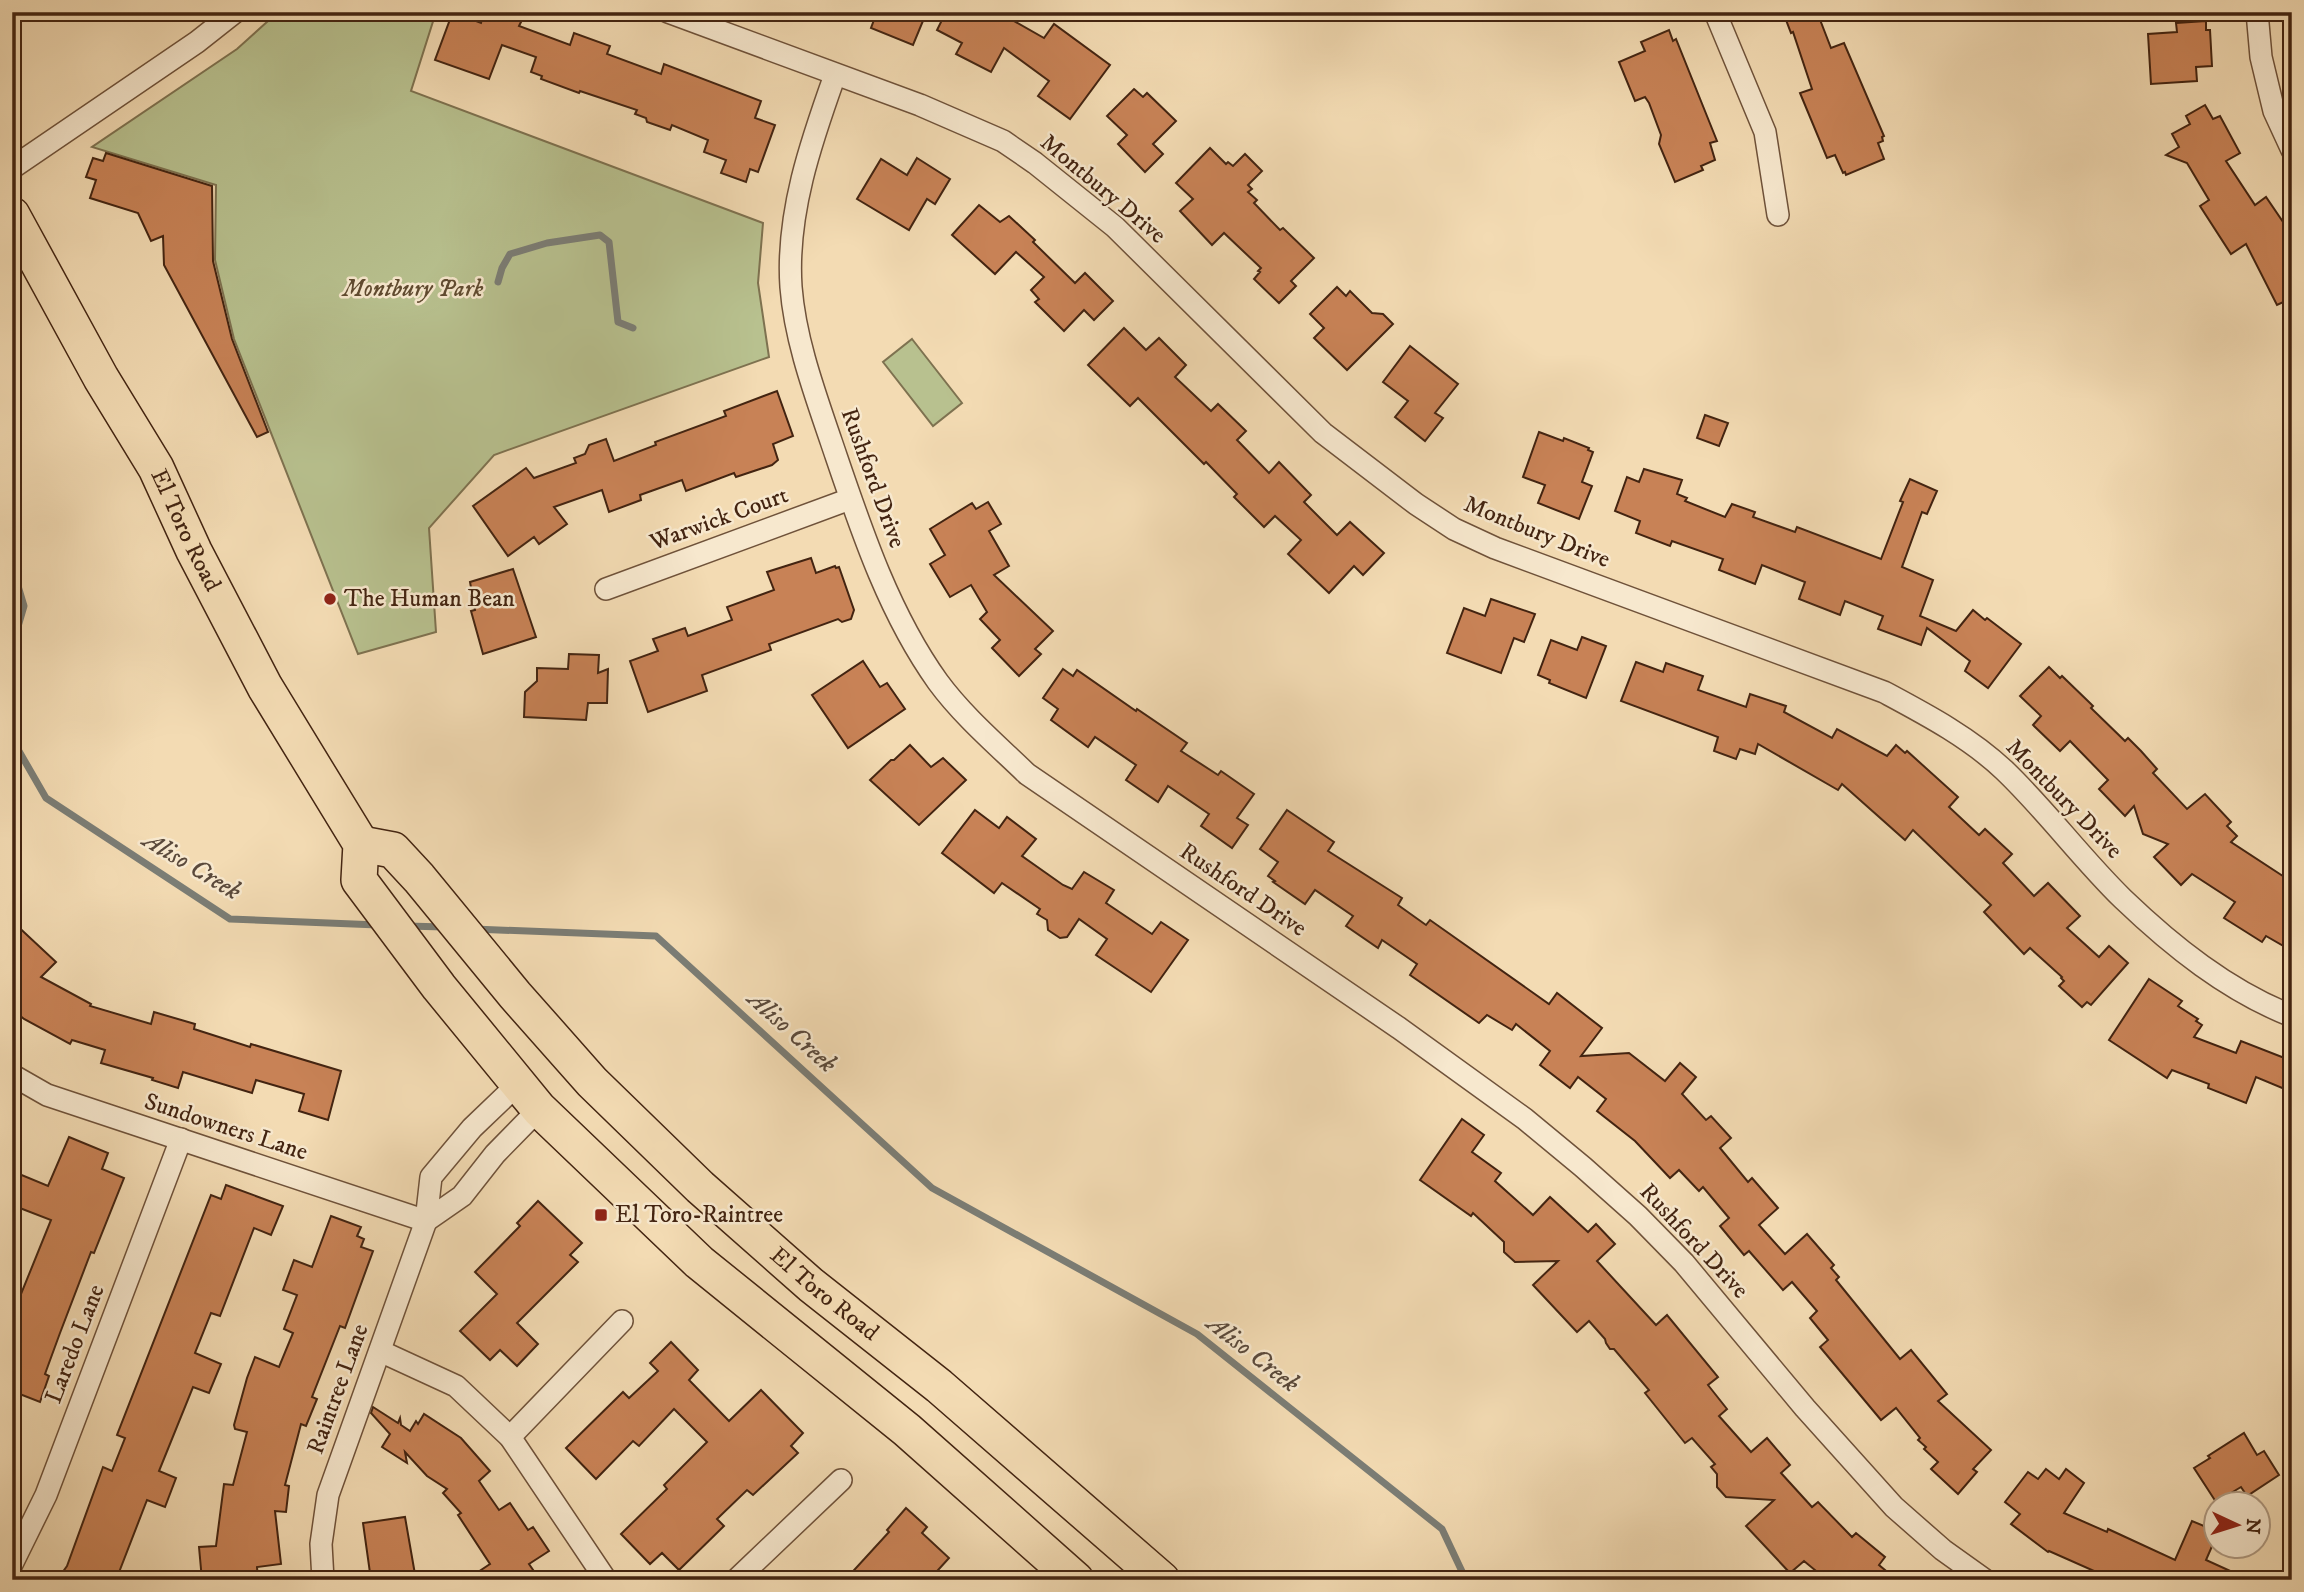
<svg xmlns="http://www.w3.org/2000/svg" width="2304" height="1592" font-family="'IM FELL DW Pica',serif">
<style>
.green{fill:#b8c18f;stroke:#7e7250;stroke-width:2}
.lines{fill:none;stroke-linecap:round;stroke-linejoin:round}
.stream{stroke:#7b7d75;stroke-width:7}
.building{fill:#c88256;stroke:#432411;stroke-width:2}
.street-casing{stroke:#6f523a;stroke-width:24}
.primary-casing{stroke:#432411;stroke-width:38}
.street{stroke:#f7e8ce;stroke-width:21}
.primary{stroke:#f3dbb3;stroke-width:35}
.poi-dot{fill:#8f2418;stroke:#f7e8ce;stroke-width:2.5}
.labels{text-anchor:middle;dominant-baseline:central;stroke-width:5;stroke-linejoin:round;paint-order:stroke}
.street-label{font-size:24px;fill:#432411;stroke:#f7e8ce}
.park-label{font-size:24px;font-style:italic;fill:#604b30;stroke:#f7e8ce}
.poi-label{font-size:24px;fill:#432411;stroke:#f7e8ce;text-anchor:start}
.water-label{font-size:26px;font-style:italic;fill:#5a493b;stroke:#f7e8ce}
</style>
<rect width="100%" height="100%" fill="#f3dbb3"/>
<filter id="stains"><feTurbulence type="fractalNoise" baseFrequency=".00286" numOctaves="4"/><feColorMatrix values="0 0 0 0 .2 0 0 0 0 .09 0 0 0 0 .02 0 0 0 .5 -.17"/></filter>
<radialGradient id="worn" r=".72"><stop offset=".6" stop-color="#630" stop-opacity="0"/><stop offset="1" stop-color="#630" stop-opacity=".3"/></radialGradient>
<g class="green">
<polygon points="278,12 436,12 411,91 763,223 758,283 769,357 494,455 429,528 436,632 358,654 234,339 215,260 216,185 92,147 237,49"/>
<polygon points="912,339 962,403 933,426 883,362"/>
</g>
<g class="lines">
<g class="stream">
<polyline points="498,282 502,268 510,254 547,243 600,235 609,242 618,322 633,328"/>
<polyline points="12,566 24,606 12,647"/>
<polyline points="12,739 46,798 230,919 378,925"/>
<polyline points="407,926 444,927"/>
<polyline points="474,929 656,936 932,1188 1197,1334 1442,1529 1466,1580"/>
</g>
</g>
<g class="building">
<polygon points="484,12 502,12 522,20 519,26 570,45 574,33 610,46 607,54 661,74 664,64 761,101 755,118 775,125 758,172 750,169 746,182 721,173 726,160 704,152 708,140 672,125 670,130 647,122 646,118 635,114 637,110 580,91 579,93 541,79 542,76 531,72 536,57 502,45 489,79 435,60 452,14 455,13 481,23"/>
<polygon points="877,12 915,12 925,16 913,45 871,28"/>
<polygon points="946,12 998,12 1044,38 1054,24 1110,65 1070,119 1038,96 1049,81 1004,48 991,72 956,54 962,43 937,30"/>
<polygon points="1783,12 1817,12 1831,48 1844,43 1884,136 1882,137 1883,141 1878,143 1884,159 1846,175 1845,172 1843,173 1835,155 1827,158 1800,93 1812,89 1793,32 1791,33"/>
<polygon points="2206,21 2206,30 2210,30 2212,66 2196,67 2197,81 2151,84 2148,34 2177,32 2176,23"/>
<polygon points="1669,30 1673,41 1676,39 1717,141 1710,143 1715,160 1701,166 1703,170 1675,182 1659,144 1661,135 1649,103 1645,97 1635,101 1619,62 1645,51 1641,42"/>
<polygon points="1134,89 1143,97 1147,93 1176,121 1153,144 1163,154 1145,172 1118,144 1127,135 1107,116"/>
<polygon points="2205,105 2213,119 2220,116 2240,153 2226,161 2255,205 2266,197 2292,235 2292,298 2277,305 2246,244 2231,254 2200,206 2209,200 2187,163 2166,155 2179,147 2172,134 2190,124 2186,116"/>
<polygon points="1210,148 1226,164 1228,162 1233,166 1245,154 1262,171 1248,185 1252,189 1248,192 1257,200 1254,203 1280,230 1283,228 1314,258 1291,281 1296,286 1279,303 1254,279 1260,272 1258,271 1261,268 1224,233 1212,245 1180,211 1193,199 1176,183"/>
<polygon points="106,153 212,186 213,261 232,339 268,432 257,437 164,265 163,236 151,241 138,213 90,198 96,180 86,177 93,158 103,161"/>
<polygon points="917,158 950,179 935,204 927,199 909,230 857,199 881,159 907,175"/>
<polygon points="979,205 1000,222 1009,216 1035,240 1033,242 1075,283 1085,273 1113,301 1094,320 1084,310 1064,331 1035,302 1039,299 1031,290 1044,277 1016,252 995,274 952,235"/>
<polygon points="1337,287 1346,296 1350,291 1372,313 1383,314 1393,324 1347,370 1314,338 1324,328 1310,314"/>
<polygon points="1124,328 1146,350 1159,338 1186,365 1175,377 1211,411 1218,404 1246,431 1237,440 1269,473 1279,462 1311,495 1304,502 1337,535 1350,522 1384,553 1363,575 1354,566 1329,593 1288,554 1301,540 1275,516 1264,527 1234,497 1237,494 1206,462 1204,464 1138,398 1130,406 1088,365"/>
<polygon points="1410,346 1458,384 1435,413 1443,418 1425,441 1395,417 1408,401 1383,382"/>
<polygon points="777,391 793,436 773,444 778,460 772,465 736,477 734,473 686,491 682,480 640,495 641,500 609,512 602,490 554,507 567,524 539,544 534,537 508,556 473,506 526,468 534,478 576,463 574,458 585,454 589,445 606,439 614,461 656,445 655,442 726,416 724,411"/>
<polygon points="1705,415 1728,423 1719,446 1697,438"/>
<polygon points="1539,432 1563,441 1564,438 1589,448 1588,450 1593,452 1582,482 1592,486 1579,519 1538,503 1545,485 1523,477"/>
<polygon points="1644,469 1682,480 1677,494 1687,498 1685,501 1725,517 1732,504 1755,512 1753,517 1795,532 1797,527 1881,559 1903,502 1900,501 1910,479 1937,491 1927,514 1922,512 1902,567 1933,580 1920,616 1956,631 1973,610 1985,620 1987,618 2021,644 1988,688 1965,671 1970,661 1927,628 1921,645 1878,629 1883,616 1845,601 1840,615 1799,599 1805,582 1762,565 1755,584 1719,570 1723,559 1672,541 1670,546 1636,533 1640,521 1615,511 1627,477 1639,482"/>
<polygon points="988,502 1001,524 989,531 1009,566 994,575 1053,631 1035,649 1041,654 1019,676 992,648 1000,640 980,619 987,612 971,585 950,597 930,564 945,555 930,529 972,503 976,509"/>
<polygon points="811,558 816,573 835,566 836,568 839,567 854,610 851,619 842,622 838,619 769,644 771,650 702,675 707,691 648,712 630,661 658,651 653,639 685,628 688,636 732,620 727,607 774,590 767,572"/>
<polygon points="513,569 536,637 483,654 471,611 475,610 470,582"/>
<polygon points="1491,599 1535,614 1524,642 1514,638 1501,673 1447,653 1464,608 1485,616"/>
<polygon points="1582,637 1606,646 1586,698 1549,683 1550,680 1538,675 1551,640 1577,650"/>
<polygon points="569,654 599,655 598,673 608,669 607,703 588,703 586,720 524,717 525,692 537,681 537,668 568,669"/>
<polygon points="863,661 880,687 887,683 905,709 848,748 812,695"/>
<polygon points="1636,662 1663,672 1666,663 1703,676 1698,690 1746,707 1750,694 1786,706 1784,712 1832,738 1837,729 1887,756 1896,745 1905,753 1907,751 1958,797 1949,807 1979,835 1985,829 2012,854 2003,863 2034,896 2048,883 2080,916 2067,928 2099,957 2109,946 2128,963 2091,1005 2087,1002 2082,1007 2059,986 2064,981 2061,978 2062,977 2030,948 2024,954 1984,912 1991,905 1913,830 1905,840 1842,784 1838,790 1758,744 1755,754 1740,749 1736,759 1714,751 1718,737 1621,701"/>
<polygon points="2049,667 2060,678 2062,676 2091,704 2093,706 2091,708 2125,741 2128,738 2141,751 2157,769 2153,773 2187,809 2205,794 2231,822 2227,826 2237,836 2231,842 2292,882 2292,951 2266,936 2262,942 2224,918 2235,902 2192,874 2181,885 2154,857 2168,844 2143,834 2134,806 2125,816 2099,789 2108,780 2070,741 2060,751 2033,725 2041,716 2020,696"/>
<polygon points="1063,669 1073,676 1077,670 1136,711 1137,709 1187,743 1181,751 1218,775 1221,771 1254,794 1237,818 1248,825 1232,848 1201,826 1209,814 1168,786 1158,802 1126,780 1136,765 1095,737 1088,747 1051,720 1058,709 1043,698"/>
<polygon points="910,745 931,767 943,758 966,780 919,825 870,780 891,760 894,760"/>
<polygon points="975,810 999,828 1007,817 1036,839 1022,856 1063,885 1072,889 1084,872 1114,890 1106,903 1152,934 1161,922 1188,940 1151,992 1096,955 1107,939 1079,919 1067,937 1060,938 1048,930 1047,920 1037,914 1040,909 1002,883 994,893 942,853"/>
<polygon points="1287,810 1334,842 1328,851 1402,898 1398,905 1426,925 1430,920 1549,1004 1557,993 1602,1028 1581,1056 1629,1053 1665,1081 1680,1063 1696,1077 1682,1094 1706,1120 1711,1116 1731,1138 1720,1148 1748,1182 1752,1178 1778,1208 1759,1225 1785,1254 1807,1234 1834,1265 1831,1268 1839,1277 1836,1280 1900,1359 1911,1350 1947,1394 1938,1401 1991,1450 1973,1469 1977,1472 1958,1494 1931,1469 1938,1462 1924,1449 1926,1447 1918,1440 1920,1438 1896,1408 1881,1420 1820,1347 1828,1340 1810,1318 1817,1311 1792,1282 1783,1290 1749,1251 1744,1255 1720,1226 1729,1218 1703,1187 1699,1191 1679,1170 1670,1178 1635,1141 1597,1111 1606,1099 1578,1077 1570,1088 1540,1065 1550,1051 1516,1024 1512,1030 1487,1015 1479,1023 1410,975 1417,964 1382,940 1378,948 1346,926 1353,916 1315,890 1305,904 1273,882 1275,881 1268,876 1278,862 1260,849"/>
<polygon points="12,921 56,962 41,977 91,1004 90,1006 151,1024 154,1012 195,1024 194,1029 250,1047 251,1044 341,1071 328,1120 299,1111 304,1094 256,1080 252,1093 183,1072 178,1088 152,1080 153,1078 101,1063 105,1050 72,1040 70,1044 24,1019 12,1009"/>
<polygon points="2149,979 2182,1001 2178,1006 2198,1019 2196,1021 2202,1025 2194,1037 2236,1053 2241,1041 2292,1061 2292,1092 2256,1077 2246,1103 2208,1088 2209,1084 2172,1070 2167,1078 2109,1040"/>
<polygon points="1462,1119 1484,1135 1472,1152 1501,1173 1495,1181 1533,1215 1550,1197 1588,1232 1596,1224 1615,1244 1597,1261 1656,1325 1667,1315 1718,1377 1708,1385 1727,1409 1719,1416 1751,1452 1767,1438 1790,1465 1781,1473 1812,1507 1818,1502 1852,1537 1856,1533 1885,1557 1879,1565 1897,1580 1827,1580 1804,1561 1790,1573 1746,1526 1774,1500 1726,1497 1717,1487 1717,1474 1711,1467 1715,1464 1692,1438 1685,1443 1645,1393 1649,1390 1614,1349 1610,1349 1606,1343 1605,1339 1589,1321 1577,1332 1533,1285 1558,1261 1515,1262 1504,1252 1504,1242 1473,1213 1471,1216 1420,1180"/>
<polygon points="69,1137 108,1153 102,1169 124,1178 94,1253 91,1252 60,1333 45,1374 49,1376 40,1402 12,1391 12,1296 19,1299 51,1220 12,1205 12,1171 48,1186"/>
<polygon points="226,1185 283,1206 271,1235 254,1228 220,1316 211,1313 195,1353 221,1364 209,1393 193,1387 159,1471 176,1478 165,1507 147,1500 116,1580 57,1580 67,1566 103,1467 112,1471 125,1438 117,1435 211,1195 221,1199"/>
<polygon points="538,1201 582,1243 570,1255 578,1262 517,1323 538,1344 517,1366 500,1350 490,1360 460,1331 497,1294 475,1272 520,1226 517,1223"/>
<polygon points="331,1216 361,1227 357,1236 364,1239 361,1247 373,1251 345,1328 340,1326 312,1397 317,1399 306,1426 301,1424 285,1485 289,1486 286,1512 275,1511 281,1564 257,1567 258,1580 202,1580 199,1547 216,1546 224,1484 233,1485 247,1432 235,1429 234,1425 247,1378 255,1357 279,1367 293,1333 284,1329 297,1295 283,1290 294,1260 312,1267"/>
<polygon points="671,1342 698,1370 689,1380 729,1421 761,1390 803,1433 791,1446 798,1453 753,1495 747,1490 717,1519 724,1526 679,1570 662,1553 650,1564 621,1534 667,1489 664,1485 707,1442 674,1409 639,1446 633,1441 596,1479 566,1448 623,1392 629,1398 658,1371 650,1363"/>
<polygon points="373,1407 398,1423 400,1418 401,1425 410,1431 416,1421 418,1424 424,1414 461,1438 490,1471 479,1481 499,1510 510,1503 528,1530 533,1527 549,1551 529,1564 540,1580 466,1580 490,1564 458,1515 461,1513 443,1493 447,1489 427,1476 405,1452 407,1463 382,1447 390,1434 371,1413"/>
<polygon points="2244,1433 2257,1455 2264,1451 2279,1475 2247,1496 2241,1487 2216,1502 2194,1468 2210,1458 2208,1456"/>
<polygon points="2046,1469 2059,1479 2066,1469 2084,1483 2064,1513 2107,1532 2108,1529 2175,1560 2192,1521 2216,1531 2216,1537 2206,1560 2250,1580 2099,1580 2101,1574 2049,1551 2048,1552 2011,1524 2020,1514 2005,1502 2028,1472 2038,1479"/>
<polygon points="906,1508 927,1527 922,1533 949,1558 929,1580 845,1580 889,1532 887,1530"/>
<polygon points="405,1517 416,1580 371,1580 363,1523"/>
</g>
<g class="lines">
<g class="street-casing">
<g id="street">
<path d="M668,12L920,105L1003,141L1035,163L1115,227L1323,433L1416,504L1454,529L1495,548L1884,692C1925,714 1969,737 2004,770C2046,810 2081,858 2123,899C2172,946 2228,991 2292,1016"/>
<polyline points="1715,12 1765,132 1778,215"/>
<polyline points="2257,12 2261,57 2274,111 2292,150"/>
<path d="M835,75C811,142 786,214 791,287C795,339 814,391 831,441C859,523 887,611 938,682C963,716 997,745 1027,774L1399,1028L1525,1119L1583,1167L1638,1216L1684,1263L1805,1408L1894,1507L1943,1550L1985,1580"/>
<polyline points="12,168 197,42 235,12"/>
<polyline points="606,589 850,499"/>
<polyline points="12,1075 47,1095 426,1221"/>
<polyline points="426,1221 462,1196 495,1154 539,1109"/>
<polyline points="380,1351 456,1386 510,1437 606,1580"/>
<polyline points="510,1437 622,1321"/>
<polyline points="12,1564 46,1495 181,1139"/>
<polyline points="323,1580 321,1544 328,1495 426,1221 431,1177 472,1128 519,1083"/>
<polyline points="736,1580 841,1480"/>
</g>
</g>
<g class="primary-casing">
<g id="primary">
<path id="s1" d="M12,215L101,378L156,468L194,551L265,687L361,844L359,880L439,987L539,1109L699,1262L907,1430L1076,1580"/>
<path id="s2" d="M361,844L393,850L419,878L515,995L592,1082L700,1187L811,1285L939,1386L1162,1580"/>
</g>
</g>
<use href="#street" class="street"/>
<use href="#primary" class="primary"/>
</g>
<g class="poi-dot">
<circle cx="330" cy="599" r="7"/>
<rect x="594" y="1208" width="14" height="14" rx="3.5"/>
</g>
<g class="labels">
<g class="street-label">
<text transform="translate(1103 189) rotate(40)">Montbury Drive</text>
<text transform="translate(873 478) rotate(70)">Rushford Drive</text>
<text transform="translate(719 519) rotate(-20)">Warwick Court</text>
<text stroke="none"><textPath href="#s1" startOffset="360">El Toro Road</textPath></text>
<text transform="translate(1537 532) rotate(22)">Montbury Drive</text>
<text transform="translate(2064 799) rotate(46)">Montbury Drive</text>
<text transform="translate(1243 890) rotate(34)">Rushford Drive</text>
<text transform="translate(226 1127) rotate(18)">Sundowners Lane</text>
<text transform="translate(1694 1241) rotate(47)">Rushford Drive</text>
<text stroke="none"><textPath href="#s2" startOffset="653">El Toro Road</textPath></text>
<text transform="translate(75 1344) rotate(-69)">Laredo Lane</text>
<text transform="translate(338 1389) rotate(-70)">Raintree Lane</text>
</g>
<g class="park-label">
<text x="413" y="289">Montbury Park</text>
</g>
<g class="poi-label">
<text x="344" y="599">The Human Bean</text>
<text x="615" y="1215">El Toro-Raintree</text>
</g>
<g class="water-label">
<text transform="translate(192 866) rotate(31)">Aliso Creek</text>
<text transform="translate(792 1032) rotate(42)">Aliso Creek</text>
<text transform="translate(1253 1354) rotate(38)">Aliso Creek</text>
</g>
</g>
<rect width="2304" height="1592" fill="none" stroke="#f3dbb3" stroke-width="42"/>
<rect x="14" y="14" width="2276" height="1564" fill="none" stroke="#432411" stroke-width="3.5"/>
<rect x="21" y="21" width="2262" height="1550" fill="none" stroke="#432411" stroke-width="2"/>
<g transform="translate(2237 1525) rotate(94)"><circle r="33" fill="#f7e8ce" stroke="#af9a82" stroke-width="2"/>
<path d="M0-5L12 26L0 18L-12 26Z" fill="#8f2418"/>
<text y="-10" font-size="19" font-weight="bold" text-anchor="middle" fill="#432411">N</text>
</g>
<rect width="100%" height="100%" filter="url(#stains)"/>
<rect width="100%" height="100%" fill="url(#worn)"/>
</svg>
